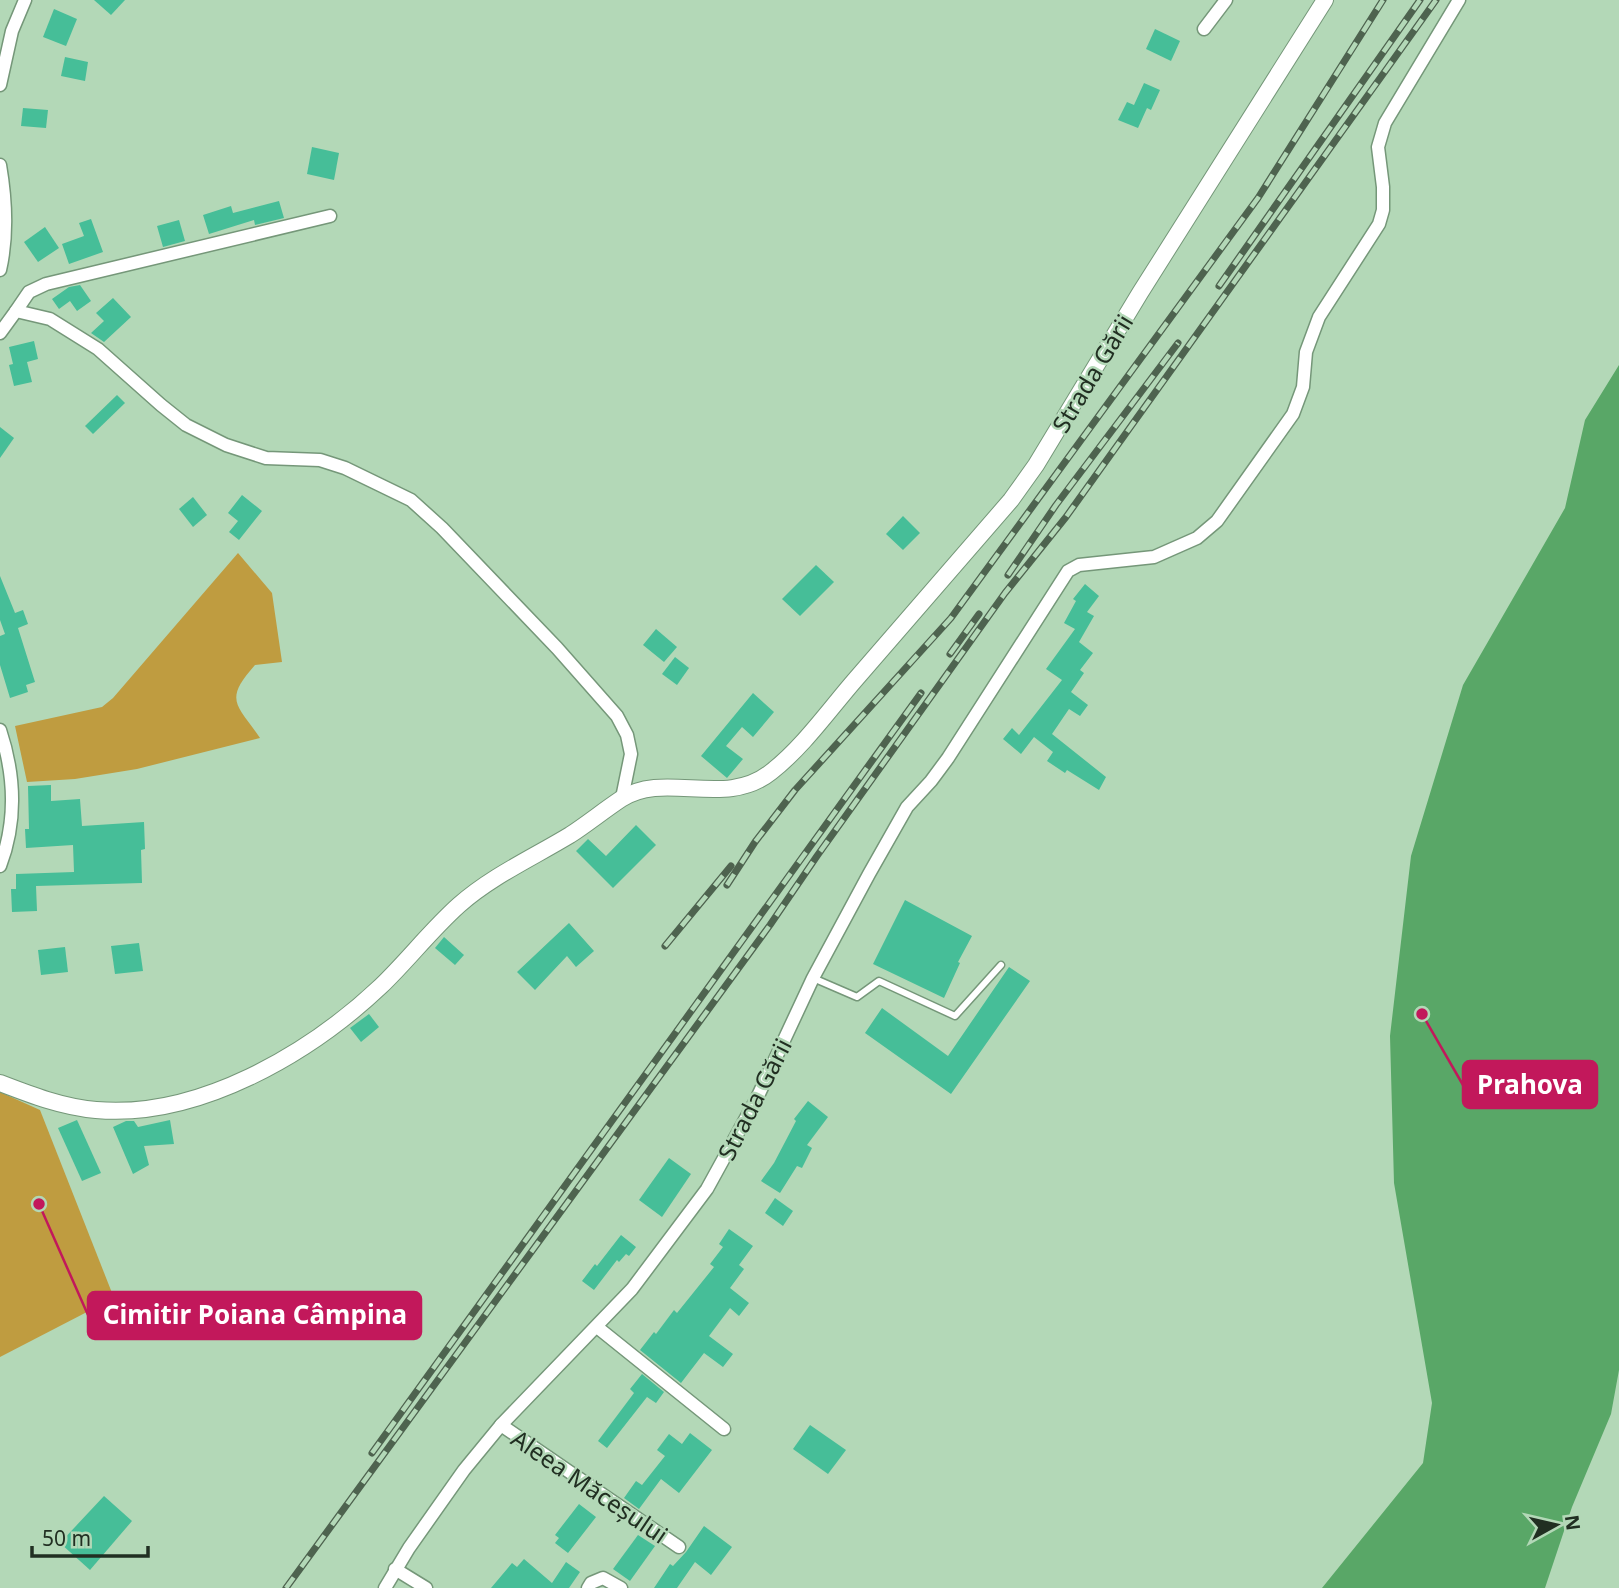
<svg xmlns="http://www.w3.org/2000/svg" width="1619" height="1588" font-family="'Noto Sans',sans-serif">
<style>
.green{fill:#bf9c40}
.water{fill:#59a767}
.building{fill:#46be98}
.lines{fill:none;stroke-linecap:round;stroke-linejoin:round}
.service-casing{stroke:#759779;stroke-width:9}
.minor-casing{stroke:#759779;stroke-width:15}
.tertiary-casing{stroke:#759779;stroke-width:18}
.service{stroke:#fff;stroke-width:6}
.minor{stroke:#fff;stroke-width:12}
.tertiary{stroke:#fff;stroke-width:16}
.rail-casing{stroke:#4e634f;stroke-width:7}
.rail{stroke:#b3d8b7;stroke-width:4.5;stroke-dasharray:13;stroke-linecap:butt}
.labels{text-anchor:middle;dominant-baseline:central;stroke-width:5;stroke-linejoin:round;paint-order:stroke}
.street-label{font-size:24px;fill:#212f22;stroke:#b3d8b7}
.leader{fill:none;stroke:#c2185b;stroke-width:2.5}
.callout-dot{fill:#c2185b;stroke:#b3d8b7;stroke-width:2.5}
.callout{fill:#c2185b;stroke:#c2185b;stroke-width:2.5}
.callout-label{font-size:26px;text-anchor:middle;font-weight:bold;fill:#fff}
</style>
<rect width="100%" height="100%" fill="#b3d8b7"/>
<g class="green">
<path d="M238,553L272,593L282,662L255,665C223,701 237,704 260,738L137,769L75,779L27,782L15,726L102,707L113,698Z"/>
<polygon points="0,1092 40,1110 114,1298 0,1357"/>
</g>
<polygon class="water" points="1619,365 1619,1370 1611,1414 1572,1507 1545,1588 1322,1588 1423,1463 1432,1403 1394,1183 1390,1036 1411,856 1463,685 1565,508 1585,420"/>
<g class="building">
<polygon points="94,0 125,0 111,15"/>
<polygon points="54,9 77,19 66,46 43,37"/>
<polygon points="1155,29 1180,41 1171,61 1146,49"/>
<polygon points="65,57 88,62 85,81 61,76"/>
<polygon points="1144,83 1160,90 1151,110 1147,108 1138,128 1118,120 1127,102 1134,105"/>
<polygon points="23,108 48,110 46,128 21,126"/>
<polygon points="312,147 339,153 334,180 307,174"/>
<polygon points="279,201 284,218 255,225 254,220 209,234 203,215 231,206 233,213"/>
<polygon points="91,219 103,252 69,264 62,244 84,236 79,223"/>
<polygon points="179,220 185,241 163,247 157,226"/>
<polygon points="45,227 59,248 38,262 24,242"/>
<polygon points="80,285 91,301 77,311 70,301 59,309 52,299 69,287"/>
<polygon points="113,298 131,317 104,342 91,333 104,321 96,313"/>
<polygon points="34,341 38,359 27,362 32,382 14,386 9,365 13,364 9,347"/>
<polygon points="117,395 125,403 93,434 85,426"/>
<polygon points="0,427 14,438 0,458"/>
<polygon points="242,495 262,511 239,540 229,532 238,521 228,513"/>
<polygon points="193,497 207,515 193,527 179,509"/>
<polygon points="903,516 920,533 903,550 886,534"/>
<polygon points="816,565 834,582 800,616 782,599"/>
<polygon points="0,576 15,613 23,610 28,624 18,628 35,682 26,685 28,692 10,698 0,665 0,636 5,634 0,620"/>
<polygon points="1085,584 1099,596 1087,612 1094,616 1079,642 1093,653 1080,670 1084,673 1071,692 1088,705 1080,716 1069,709 1052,734 1106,777 1099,790 1067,770 1065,773 1047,761 1053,752 1034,737 1021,754 1003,739 1012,728 1019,735 1062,680 1046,669 1075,629 1064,623 1076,601 1073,599"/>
<polygon points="656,629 677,647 664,662 643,645"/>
<polygon points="675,657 689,668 677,685 662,674"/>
<polygon points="753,693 774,712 753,737 742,727 726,746 743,759 727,778 701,756"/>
<polygon points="51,785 51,801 80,799 82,826 144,822 145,849 141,850 142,883 36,886 37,911 12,912 11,889 16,889 16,874 74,872 73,845 26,848 25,829 29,829 28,786"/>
<polygon points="636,825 656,845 613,888 576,851 588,839 606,856"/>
<polygon points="905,900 972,936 958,962 960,963 944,998 873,964"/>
<polygon points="569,923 594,951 576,967 567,956 535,990 517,972"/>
<polygon points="444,937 464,955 455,965 435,948"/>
<polygon points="139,943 143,971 115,974 111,946"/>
<polygon points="65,947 68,972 41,975 38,950"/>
<polygon points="1009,967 1030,981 951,1094 865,1033 882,1008 948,1056"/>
<polygon points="369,1014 379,1027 361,1042 350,1028"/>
<polygon points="808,1101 828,1117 807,1145 812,1148 802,1168 797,1166 780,1193 761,1181 774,1163 796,1121 794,1119"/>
<polygon points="77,1120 101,1173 82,1181 58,1128"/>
<polygon points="170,1120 174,1144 144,1146 149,1165 133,1174 113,1127 126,1121 134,1121 138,1127"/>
<polygon points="669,1158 691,1174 662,1217 639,1200"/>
<polygon points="775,1198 793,1211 783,1226 765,1213"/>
<polygon points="729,1229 753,1246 739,1265 744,1269 730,1288 749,1303 739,1316 730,1308 709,1336 733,1354 723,1367 704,1353 681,1383 640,1350 654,1332 656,1334 674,1310 677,1313 714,1267 710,1264 723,1247 719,1244"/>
<polygon points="621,1235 636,1247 629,1256 626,1254 619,1262 617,1260 594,1290 582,1281 595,1264 597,1266"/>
<polygon points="642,1374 664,1392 656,1403 647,1397 607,1448 598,1441 634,1393 630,1389"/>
<polygon points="810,1425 846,1450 828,1474 793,1449"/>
<polygon points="690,1433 712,1450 679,1493 661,1479 639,1509 624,1498 636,1481 642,1485 665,1456 657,1450 669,1434 682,1444"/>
<polygon points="104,1496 132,1521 90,1570 60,1543"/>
<polygon points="579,1504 596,1517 568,1553 555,1543 559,1538 555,1535"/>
<polygon points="704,1526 732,1547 711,1575 695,1562 677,1588 654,1588 670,1564 673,1566 686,1552"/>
<polygon points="638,1535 655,1546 630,1581 613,1569"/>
<polygon points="524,1559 552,1583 566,1562 580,1572 569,1588 491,1588 512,1563 517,1567"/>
</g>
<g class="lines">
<g class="service-casing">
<polyline id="service" points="813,978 857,997 879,981 955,1016 1001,965"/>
</g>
<g class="minor-casing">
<g id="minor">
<polyline points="1204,29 1226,0"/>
<polyline points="0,85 12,31 25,0"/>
<path d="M0,165C6,200 8,235 0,270"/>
<polyline points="16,311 29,292 46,284 330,216"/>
<polyline points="0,333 16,311 50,319 98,349 161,405 186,425 226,445 266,458 320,460 345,468 411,500 442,528 557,648 617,716 627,735 631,754 622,798"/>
<path d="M0,730C15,775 17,821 0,866"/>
<polyline points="597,1327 724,1429"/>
<polyline points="501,1425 679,1547"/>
<polyline points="395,1569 426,1588"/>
<polyline points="385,1588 409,1548 464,1470 501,1425 632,1289 707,1189 757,1098 813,978 869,874 907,807 931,781 948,758 1068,571 1079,565 1154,557 1197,538 1217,521 1293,414 1303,387 1306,352 1319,317 1379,224 1383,210 1383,187 1378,147 1385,123 1459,0"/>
<polyline points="588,1588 591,1583 603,1578 621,1588"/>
</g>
</g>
<g class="tertiary-casing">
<path id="tertiary" d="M0,1083C31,1095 62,1107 96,1110C198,1119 309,1054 381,986C408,960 431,930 459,905C492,876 532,858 570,835C587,824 603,811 621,799C665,770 725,809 771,772C803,747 829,710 855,680C907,620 959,560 1011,500L1036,465L1140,293L1325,0"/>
</g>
<use href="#service" class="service"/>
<use href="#minor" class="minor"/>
<use href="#tertiary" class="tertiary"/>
<g class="rail-casing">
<g id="rail">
<polyline points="1219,286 1420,0"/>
<polyline points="1008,575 1056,505 1178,343"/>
<polyline points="950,654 979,614"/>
<polyline points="727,885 755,842 795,790 951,618 1258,198 1383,0"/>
<polyline points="665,946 731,866"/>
<polyline points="372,1453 921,693"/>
<polyline points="286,1588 770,925 817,856 1005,593 1066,517 1436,0"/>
</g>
</g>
<use href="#rail" class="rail"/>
</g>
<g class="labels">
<g class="street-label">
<text transform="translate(1092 373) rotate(-59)">Strada Gării</text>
<text transform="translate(754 1099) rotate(-63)">Strada Gării</text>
<text transform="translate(590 1486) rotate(34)">Aleea Măceșului</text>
</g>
</g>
<path class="leader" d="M1422 1014L1463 1085M39 1204L88 1315"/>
<g class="callout-dot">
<circle cx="1422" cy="1014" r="7"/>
<circle cx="39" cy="1204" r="7"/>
</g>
<g class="callout">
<rect x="1463" y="1061" width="134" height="47" rx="7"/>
<rect x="88" y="1292" width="333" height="47" rx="7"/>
</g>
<g class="callout-label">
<text x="1530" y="1094">Prahova</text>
<text x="255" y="1324">Cimitir Poiana Câmpina</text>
</g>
<g transform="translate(1556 1525) rotate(82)" stroke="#b3d8b7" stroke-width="5" paint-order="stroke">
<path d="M0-5L12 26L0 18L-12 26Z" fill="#212f22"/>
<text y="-10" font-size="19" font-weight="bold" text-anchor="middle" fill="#212f22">N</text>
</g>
<path d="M32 1546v10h116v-10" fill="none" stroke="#212f22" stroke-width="3.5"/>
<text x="42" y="1546" font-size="21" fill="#212f22" stroke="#b3d8b7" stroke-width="5" paint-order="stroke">50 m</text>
</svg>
